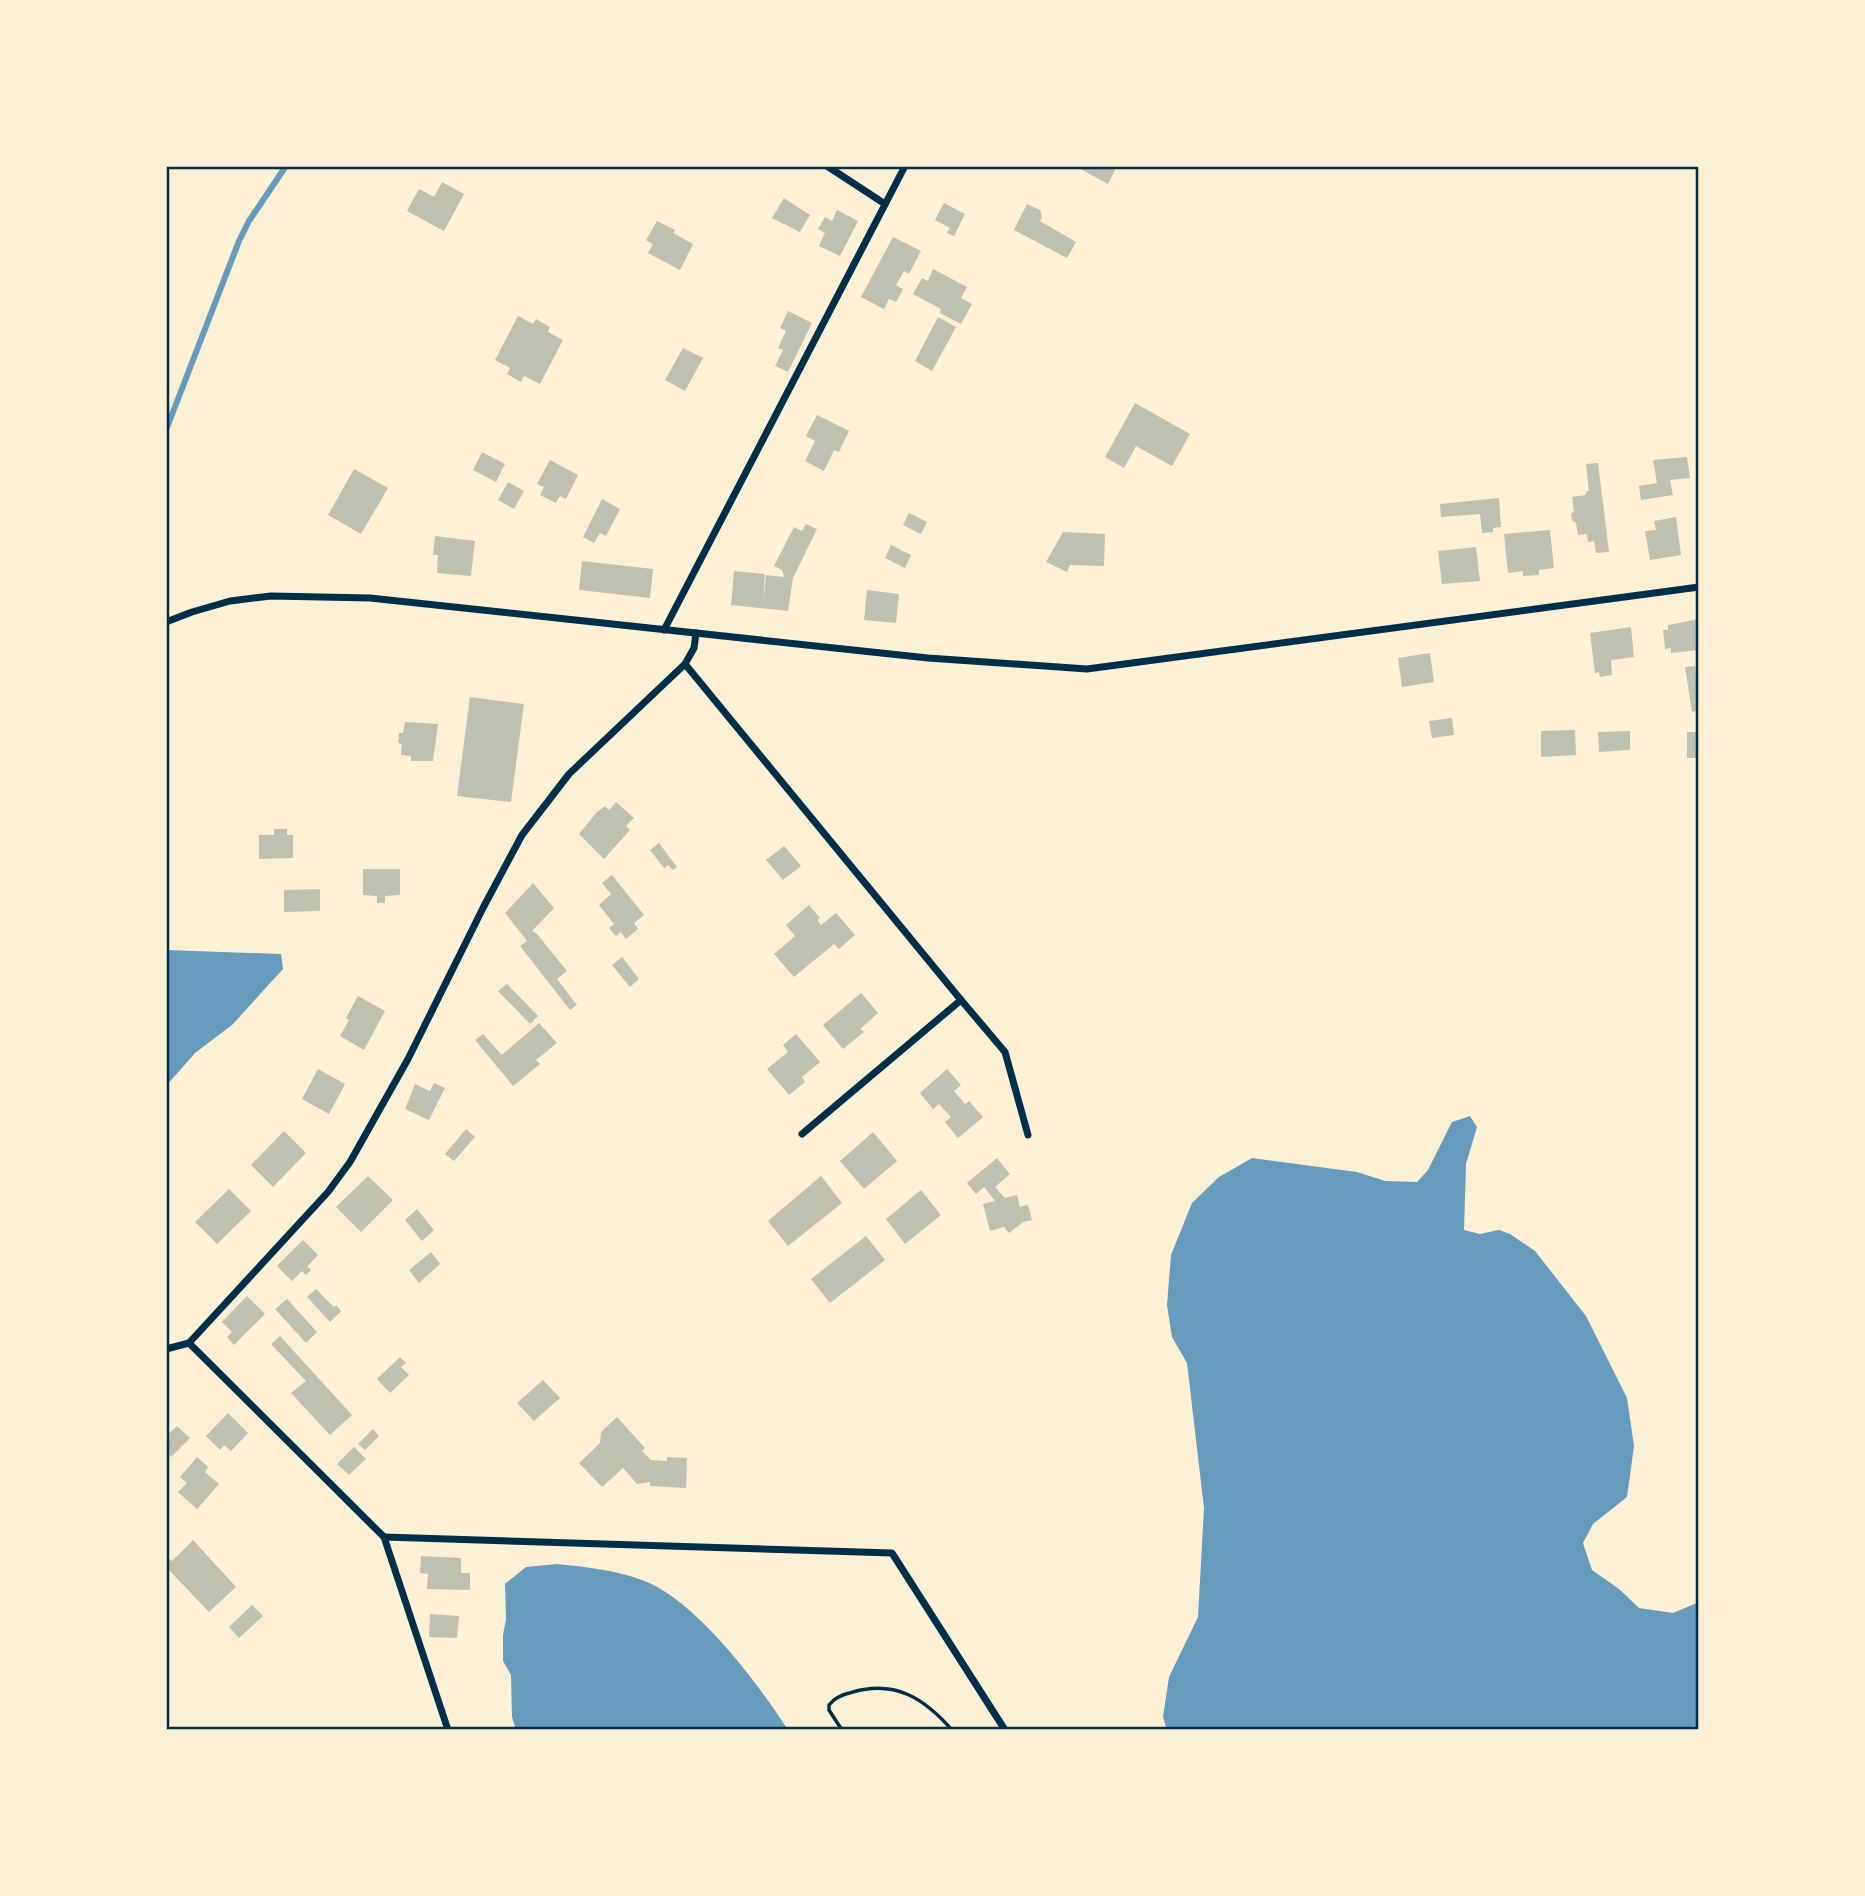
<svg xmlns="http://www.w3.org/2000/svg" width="1865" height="1896" font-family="'Crimson Pro',serif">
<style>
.water{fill:#669bbc}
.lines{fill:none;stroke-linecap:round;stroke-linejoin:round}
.stream{stroke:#669bbc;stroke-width:6}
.building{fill:#bec0b2}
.path{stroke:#003049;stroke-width:3.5}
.minor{stroke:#003049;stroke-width:7}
.neatline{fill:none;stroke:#003049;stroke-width:2.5}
</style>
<rect width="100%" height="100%" fill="#fdf0d5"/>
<g class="water">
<polygon points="166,950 281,954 283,969 232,1025 195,1053 166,1086"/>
<polygon points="1470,1116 1477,1127 1466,1164 1464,1230 1480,1234 1499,1230 1510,1234 1535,1251 1586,1316 1627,1398 1634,1446 1627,1497 1593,1524 1583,1543 1592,1570 1619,1589 1639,1608 1673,1613 1699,1602 1699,1730 1167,1730 1163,1717 1169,1677 1198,1617 1204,1508 1187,1363 1172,1337 1167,1305 1171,1255 1192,1203 1219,1177 1252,1158 1357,1172 1385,1181 1417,1182 1428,1170 1452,1122"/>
<path d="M557,1564C586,1567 615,1570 642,1580C695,1599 758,1683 788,1730H516L512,1717L511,1675L503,1661V1635L506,1619L505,1584L526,1567Z"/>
</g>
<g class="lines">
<polyline class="stream" points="166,430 239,241 249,221 286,166"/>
</g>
<g class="building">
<polygon points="1075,166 1117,166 1108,184"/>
<polygon points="442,182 464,194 444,231 407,211 419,189 434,197"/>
<polygon points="784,198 810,215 800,232 772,218"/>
<polygon points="944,203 965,214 954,236 947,233 950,228 935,220"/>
<polygon points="1027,204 1040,210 1042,217 1040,221 1076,242 1067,258 1014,230"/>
<polygon points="837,210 858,221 840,256 819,246 825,233 818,229 825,217 832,221"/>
<polygon points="657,221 675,230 673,233 693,244 680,270 648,253 653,244 646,240"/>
<polygon points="893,237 921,251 909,274 904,271 896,285 903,289 896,302 889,299 884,309 861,297"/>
<polygon points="933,269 967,287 961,298 972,304 961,324 940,313 941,309 913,294 922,278 928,281"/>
<polygon points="788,311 812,323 788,372 775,366 783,350 778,348 786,331 780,328"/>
<polygon points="518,316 533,324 536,319 550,327 548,332 563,340 540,384 524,376 521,382 507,374 510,368 495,360"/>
<polygon points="938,317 956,327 932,371 915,361"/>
<polygon points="683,348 703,358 685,391 665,380"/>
<polygon points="1135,403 1190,434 1172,466 1136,446 1124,468 1105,457"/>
<polygon points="817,415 849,431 839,452 834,450 824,471 805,461 815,441 806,436"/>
<polygon points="482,452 505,464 496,482 473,470"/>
<polygon points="1687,457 1690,478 1670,480 1673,495 1641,500 1639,486 1657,483 1653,460"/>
<polygon points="550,460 578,475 566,499 560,496 556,503 540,495 544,487 537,484"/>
<polygon points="1598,463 1609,552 1596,553 1594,541 1588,542 1587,534 1578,535 1576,523 1572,520 1571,514 1574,511 1572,497 1586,495 1586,492 1589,491 1586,464"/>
<polygon points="354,469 388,488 361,534 328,515"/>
<polygon points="508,482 524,491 514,509 498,500"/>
<polygon points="1499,498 1501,527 1493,528 1493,532 1482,533 1480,514 1441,517 1440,504"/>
<polygon points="602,499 620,509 606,536 600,533 594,543 583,537"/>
<polygon points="909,513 927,522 921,534 903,525"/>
<polygon points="1676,517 1681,555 1650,560 1645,531 1656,530 1654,521"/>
<polygon points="806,524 817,529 793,578 788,611 731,605 734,571 765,574 763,605 766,575 784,577 782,570 774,566 794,527 802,531"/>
<polygon points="1550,530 1554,568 1539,570 1539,575 1523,576 1523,571 1508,573 1504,534"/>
<polygon points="1063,532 1105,534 1104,566 1070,565 1067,572 1046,562"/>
<polygon points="435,536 475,541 471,576 437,573 438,555 433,555"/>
<polygon points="891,545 911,555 905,568 885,558"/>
<polygon points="1476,547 1480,581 1442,584 1438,551"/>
<polygon points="582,561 653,569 650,598 579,590"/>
<polygon points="867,590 899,594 896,623 864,620"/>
<polygon points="1699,619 1699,650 1671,653 1671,648 1665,649 1663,630 1668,630 1668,625"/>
<polygon points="1631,627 1634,657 1611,660 1612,675 1600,677 1599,672 1595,673 1590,633"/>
<polygon points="1430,653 1434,682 1402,687 1398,658"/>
<polygon points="1695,666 1696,675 1699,675 1699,710 1692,712 1685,667"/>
<polygon points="470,697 524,704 511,802 457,796"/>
<polygon points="1452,718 1454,735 1432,738 1429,721"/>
<polygon points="405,722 438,724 433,761 411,761 411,756 401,755 402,744 398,743 399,733 403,733"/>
<polygon points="1573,730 1575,730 1576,755 1541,757 1541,731"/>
<polygon points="1630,731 1630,750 1599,752 1598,732"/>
<rect x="1687" y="732" width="12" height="26"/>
<polygon points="616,802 634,818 626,826 630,830 604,859 579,834 596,813 605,806 609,810"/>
<polygon points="274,829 287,829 287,835 293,835 293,858 259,859 259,835 274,835"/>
<polygon points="659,843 677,867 673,870 668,865 664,868 650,850"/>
<polygon points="784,846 801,866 783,880 766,860"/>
<polygon points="363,869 400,869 400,895 385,896 385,903 377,903 377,896 363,895"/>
<polygon points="612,875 644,915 634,923 638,929 626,939 621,932 616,936 609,928 614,924 599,905 611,894 602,883"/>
<polygon points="533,883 554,908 532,931 537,934 567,971 557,979 577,1005 570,1010 520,946 527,941 505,913"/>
<polygon points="320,889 320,911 284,912 284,890"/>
<polygon points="809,905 820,918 817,920 821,925 836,913 855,935 839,949 834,944 794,977 774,954 795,936 786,925"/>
<polygon points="622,957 639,979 630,987 612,965"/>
<polygon points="507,984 538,1016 530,1024 498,991"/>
<polygon points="861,993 878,1013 860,1029 864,1032 843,1049 823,1025"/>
<polygon points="358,996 385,1011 364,1050 340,1036 349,1020 346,1018"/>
<polygon points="539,1023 557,1043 536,1060 540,1064 513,1086 475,1040 483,1034 502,1055"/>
<polygon points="796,1034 820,1062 802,1077 805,1082 789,1095 767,1069 788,1052 783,1045"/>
<polygon points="318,1069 345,1084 329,1114 302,1099"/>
<polygon points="947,1069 961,1085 954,1091 965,1104 969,1101 983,1117 958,1138 945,1122 951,1117 939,1104 933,1109 920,1093"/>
<polygon points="434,1083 445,1088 429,1120 405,1109 415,1084 430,1091"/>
<polygon points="466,1129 475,1137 454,1161 445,1154"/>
<polygon points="284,1131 306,1153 273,1187 251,1165"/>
<polygon points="873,1132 897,1161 864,1189 840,1161"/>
<polygon points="997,1158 1010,1174 995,1187 1005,1198 1017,1195 1020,1207 1028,1205 1032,1220 1023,1222 1009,1233 1004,1227 990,1231 983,1204 995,1201 984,1187 976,1194 967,1183"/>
<polygon points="368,1176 393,1200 361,1232 336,1207"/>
<polygon points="821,1176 842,1203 788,1246 768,1221"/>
<polygon points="229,1189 251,1211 217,1244 195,1222"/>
<polygon points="921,1190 941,1215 905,1244 886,1219"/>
<polygon points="417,1209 434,1230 422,1241 405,1220"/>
<polygon points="866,1236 885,1260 830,1303 811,1279"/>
<polygon points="303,1240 318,1255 307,1267 311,1270 306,1275 302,1271 292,1281 277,1266"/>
<polygon points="431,1252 440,1264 419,1283 409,1270"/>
<polygon points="316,1289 334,1307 336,1305 341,1311 330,1322 307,1297"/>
<polygon points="247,1296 265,1314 234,1345 227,1337 232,1332 222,1322"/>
<polygon points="287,1299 317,1332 306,1343 275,1309"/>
<polygon points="280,1336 352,1415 330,1435 291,1393 306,1381 271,1344"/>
<polygon points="400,1357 406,1363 401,1367 409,1375 390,1393 377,1379"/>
<polygon points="543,1380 560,1398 534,1421 517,1403"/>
<polygon points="228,1413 248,1433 231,1451 224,1445 220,1450 206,1436"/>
<polygon points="617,1417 645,1448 642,1451 651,1460 667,1461 667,1457 687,1458 686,1488 650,1486 650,1482 637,1484 623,1468 602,1487 579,1463 600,1443 601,1432"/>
<polygon points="177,1426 190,1438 171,1457 166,1452 166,1436"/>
<polygon points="373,1429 379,1436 365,1450 358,1444"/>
<polygon points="354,1447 366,1459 349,1475 337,1464"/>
<polygon points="197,1457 208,1467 205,1472 219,1484 197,1509 178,1492 187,1483 180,1477"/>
<polygon points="193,1540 236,1587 209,1612 169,1570 166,1572 166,1556 172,1561"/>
<polygon points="421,1556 461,1558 461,1573 470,1573 470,1590 427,1589 428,1574 420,1573"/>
<polygon points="252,1605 263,1616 239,1638 229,1627"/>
<polygon points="430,1614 459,1616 457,1638 429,1637"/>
</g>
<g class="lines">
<path class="path" d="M842,1730L829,1710V1705C835,1697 844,1694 853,1692C895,1680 924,1698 952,1730"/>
<g class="minor">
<polyline points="827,166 885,204"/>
<polyline points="166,622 192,612 230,601 271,596 370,598 928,658 1087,669 1699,587"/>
<polyline points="664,630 905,166"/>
<polyline points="685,664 961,1000 802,1134"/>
<polyline points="961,1000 1005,1052 1028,1135"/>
<polyline points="189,1343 328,1192 350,1162 408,1059 484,906 522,835 569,774 685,664 694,648 696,633"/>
<polyline points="166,1349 189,1343 384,1537 448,1730"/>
<polyline points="384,1537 892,1553 1005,1730"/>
</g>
</g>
<rect width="1865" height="1896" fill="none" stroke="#fdf0d5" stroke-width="336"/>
<rect x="168" y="168" width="1529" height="1560" class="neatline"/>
</svg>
